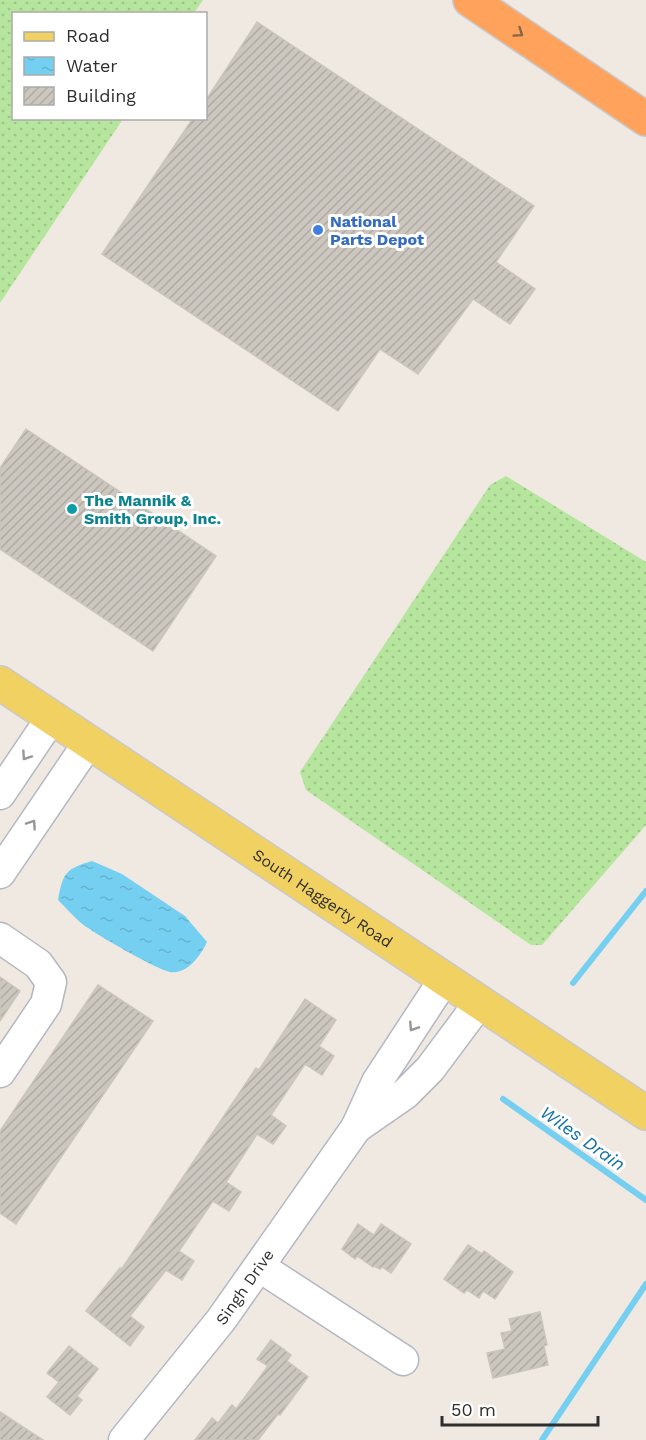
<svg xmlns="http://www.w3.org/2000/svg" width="646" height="1440" font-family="'Work Sans',sans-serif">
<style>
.grass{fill:url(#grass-dots)}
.water{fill:url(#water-ripples)}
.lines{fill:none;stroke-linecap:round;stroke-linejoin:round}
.stream{stroke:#75cff0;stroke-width:6}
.building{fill:url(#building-hatch);stroke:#cbc5ba;stroke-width:1.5}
.minor-casing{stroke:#b4b7c1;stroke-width:33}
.major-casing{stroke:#c9c9c9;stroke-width:36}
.highway-casing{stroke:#c9c9c9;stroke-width:36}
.minor{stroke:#fff;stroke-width:30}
.major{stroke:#f2d163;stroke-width:33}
.highway{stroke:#ffa35c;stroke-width:33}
.oneway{stroke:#8c6343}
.oneway2{stroke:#969696}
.shop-dot{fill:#3f7fe0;stroke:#fff;stroke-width:2}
.culture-dot{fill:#0f9aa8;stroke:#fff;stroke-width:2}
.labels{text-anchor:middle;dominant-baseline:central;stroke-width:6;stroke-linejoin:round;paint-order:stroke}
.shop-label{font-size:16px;font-weight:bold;fill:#366cbe;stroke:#fff;text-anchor:start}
.culture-label{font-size:16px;font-weight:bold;fill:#0d838f;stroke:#fff;text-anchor:start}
.street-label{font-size:16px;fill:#2e2e2e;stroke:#fff}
.water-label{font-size:18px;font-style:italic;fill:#0d6fa3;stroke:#fff}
</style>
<defs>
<pattern id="grass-dots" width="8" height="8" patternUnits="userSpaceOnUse" patternTransform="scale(1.5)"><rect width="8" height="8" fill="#b6e59e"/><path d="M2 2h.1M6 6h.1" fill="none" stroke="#9dc588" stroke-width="1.8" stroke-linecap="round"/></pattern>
<pattern id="water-ripples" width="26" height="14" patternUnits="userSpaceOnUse" patternTransform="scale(1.5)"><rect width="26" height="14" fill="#75cff0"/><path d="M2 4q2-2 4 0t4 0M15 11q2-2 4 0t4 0" fill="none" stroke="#66b2ce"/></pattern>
<pattern id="building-hatch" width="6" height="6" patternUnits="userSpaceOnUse" patternTransform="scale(1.5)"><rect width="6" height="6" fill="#cbc7bf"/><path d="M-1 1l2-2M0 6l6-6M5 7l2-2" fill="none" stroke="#afaba4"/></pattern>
</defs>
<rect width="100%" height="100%" fill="#efe9e1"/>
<g class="grass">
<polygon points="0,0 203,0 194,13 14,14 14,118 123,119 0,303"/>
<polygon points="506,476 646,562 646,825 542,945 531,945 306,790 300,772 490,485"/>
</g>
<path class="water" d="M92,861L122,874L185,916L207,942C201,955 187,975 170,972C156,969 93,933 81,923C73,916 65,907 58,900C63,873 65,869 92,861Z"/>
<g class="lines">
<g class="stream">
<polyline points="573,983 646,891"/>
<polyline points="503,1099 646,1200"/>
<polyline points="542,1440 646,1284"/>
</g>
</g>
<g class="building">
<polygon points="257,22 534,206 496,262 535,289 510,324 473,299 418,374 380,349 338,411 102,254 193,118 206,118 206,100"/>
<polygon points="26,429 216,556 153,651 0,549 0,468"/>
<polygon points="0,977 20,991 0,1021"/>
<polygon points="98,985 153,1021 16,1224 0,1213 0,1131"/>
<polygon points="305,999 336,1020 319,1046 334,1056 322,1075 305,1064 271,1115 286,1126 273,1144 257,1134 226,1182 241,1192 229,1211 213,1201 179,1251 194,1261 182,1280 166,1270 130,1316 144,1327 130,1346 86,1311 120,1268 121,1270 256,1068 259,1070"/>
<polygon points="358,1224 374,1235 381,1224 411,1244 391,1273 382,1267 380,1269 374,1266 373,1267 357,1256 355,1259 342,1249"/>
<polygon points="468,1245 482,1254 484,1251 513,1272 495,1299 483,1291 479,1298 467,1290 464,1293 444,1279"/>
<polygon points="540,1312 547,1345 544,1346 548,1365 493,1378 487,1353 505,1349 501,1333 512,1331 509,1319"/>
<polygon points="271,1340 291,1355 287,1361 308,1377 280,1415 278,1414 258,1440 195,1440 212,1418 218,1423 232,1405 236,1409 268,1366 257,1359"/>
<polygon points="69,1346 98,1369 77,1396 82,1400 70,1415 47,1397 59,1382 47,1373"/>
<polygon points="0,1412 43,1440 0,1440"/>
</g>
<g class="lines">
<g class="minor-casing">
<g id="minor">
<polyline points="0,794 52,717"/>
<polyline points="0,873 89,742"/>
<polyline points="0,938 38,964 51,982 46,1004 0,1072"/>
<polyline points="445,978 377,1082 356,1128 405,1094 430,1069 480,1002"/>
<polyline points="260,1267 403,1360"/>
<path id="s1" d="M124,1440L221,1320L356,1128"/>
</g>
</g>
<g class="major-casing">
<g id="major">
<path id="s2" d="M0,683L646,1113"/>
</g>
</g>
<g class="highway-casing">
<polyline id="highway" points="470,0 646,119"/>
</g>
<use href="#minor" class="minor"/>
<use href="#major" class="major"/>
<use href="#highway" class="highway"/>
</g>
<defs><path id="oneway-chevron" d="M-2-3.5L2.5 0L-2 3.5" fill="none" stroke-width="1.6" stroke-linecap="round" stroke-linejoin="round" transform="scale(1.5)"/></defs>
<use class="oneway" href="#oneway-chevron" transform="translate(519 33) rotate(34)"/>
<g class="oneway2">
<use href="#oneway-chevron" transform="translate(26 756) rotate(124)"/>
<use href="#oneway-chevron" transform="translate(32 824) rotate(-56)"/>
<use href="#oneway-chevron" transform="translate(413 1027) rotate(123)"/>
</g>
<circle class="shop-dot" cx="318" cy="230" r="6"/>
<circle class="culture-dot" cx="72" cy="509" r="6"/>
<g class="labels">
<g class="shop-label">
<text x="330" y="221">National<tspan x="330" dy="18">Parts Depot</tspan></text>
</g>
<g class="culture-label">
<text x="84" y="500">The Mannik &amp;<tspan x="84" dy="18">Smith Group, Inc.</tspan></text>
</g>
<g class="street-label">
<text stroke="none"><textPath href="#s2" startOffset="388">South Haggerty Road</textPath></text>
<text stroke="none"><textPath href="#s1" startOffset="195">Singh Drive</textPath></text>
</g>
<g class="water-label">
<text transform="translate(583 1138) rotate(35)">Wiles Drain</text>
</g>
</g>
<rect x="12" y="12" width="195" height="108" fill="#ffffff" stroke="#ababab" stroke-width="1.5"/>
<rect x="24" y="32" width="30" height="9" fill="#f2d163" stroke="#ababab" stroke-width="1.5"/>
<text x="66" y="42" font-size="18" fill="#2e2e2e">Road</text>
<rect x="24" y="57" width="30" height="18" fill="url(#water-ripples)" stroke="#ababab" stroke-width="1.5"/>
<text x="66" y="72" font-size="18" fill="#2e2e2e">Water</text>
<rect x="24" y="87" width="30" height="18" fill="url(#building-hatch)" stroke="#ababab" stroke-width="1.5"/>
<text x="66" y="102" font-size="18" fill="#2e2e2e">Building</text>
<path d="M442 1416v9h156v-9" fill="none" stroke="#2e2e2e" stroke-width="3"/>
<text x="451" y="1416" font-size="18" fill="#2e2e2e" stroke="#ffffff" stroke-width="4.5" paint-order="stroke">50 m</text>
</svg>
